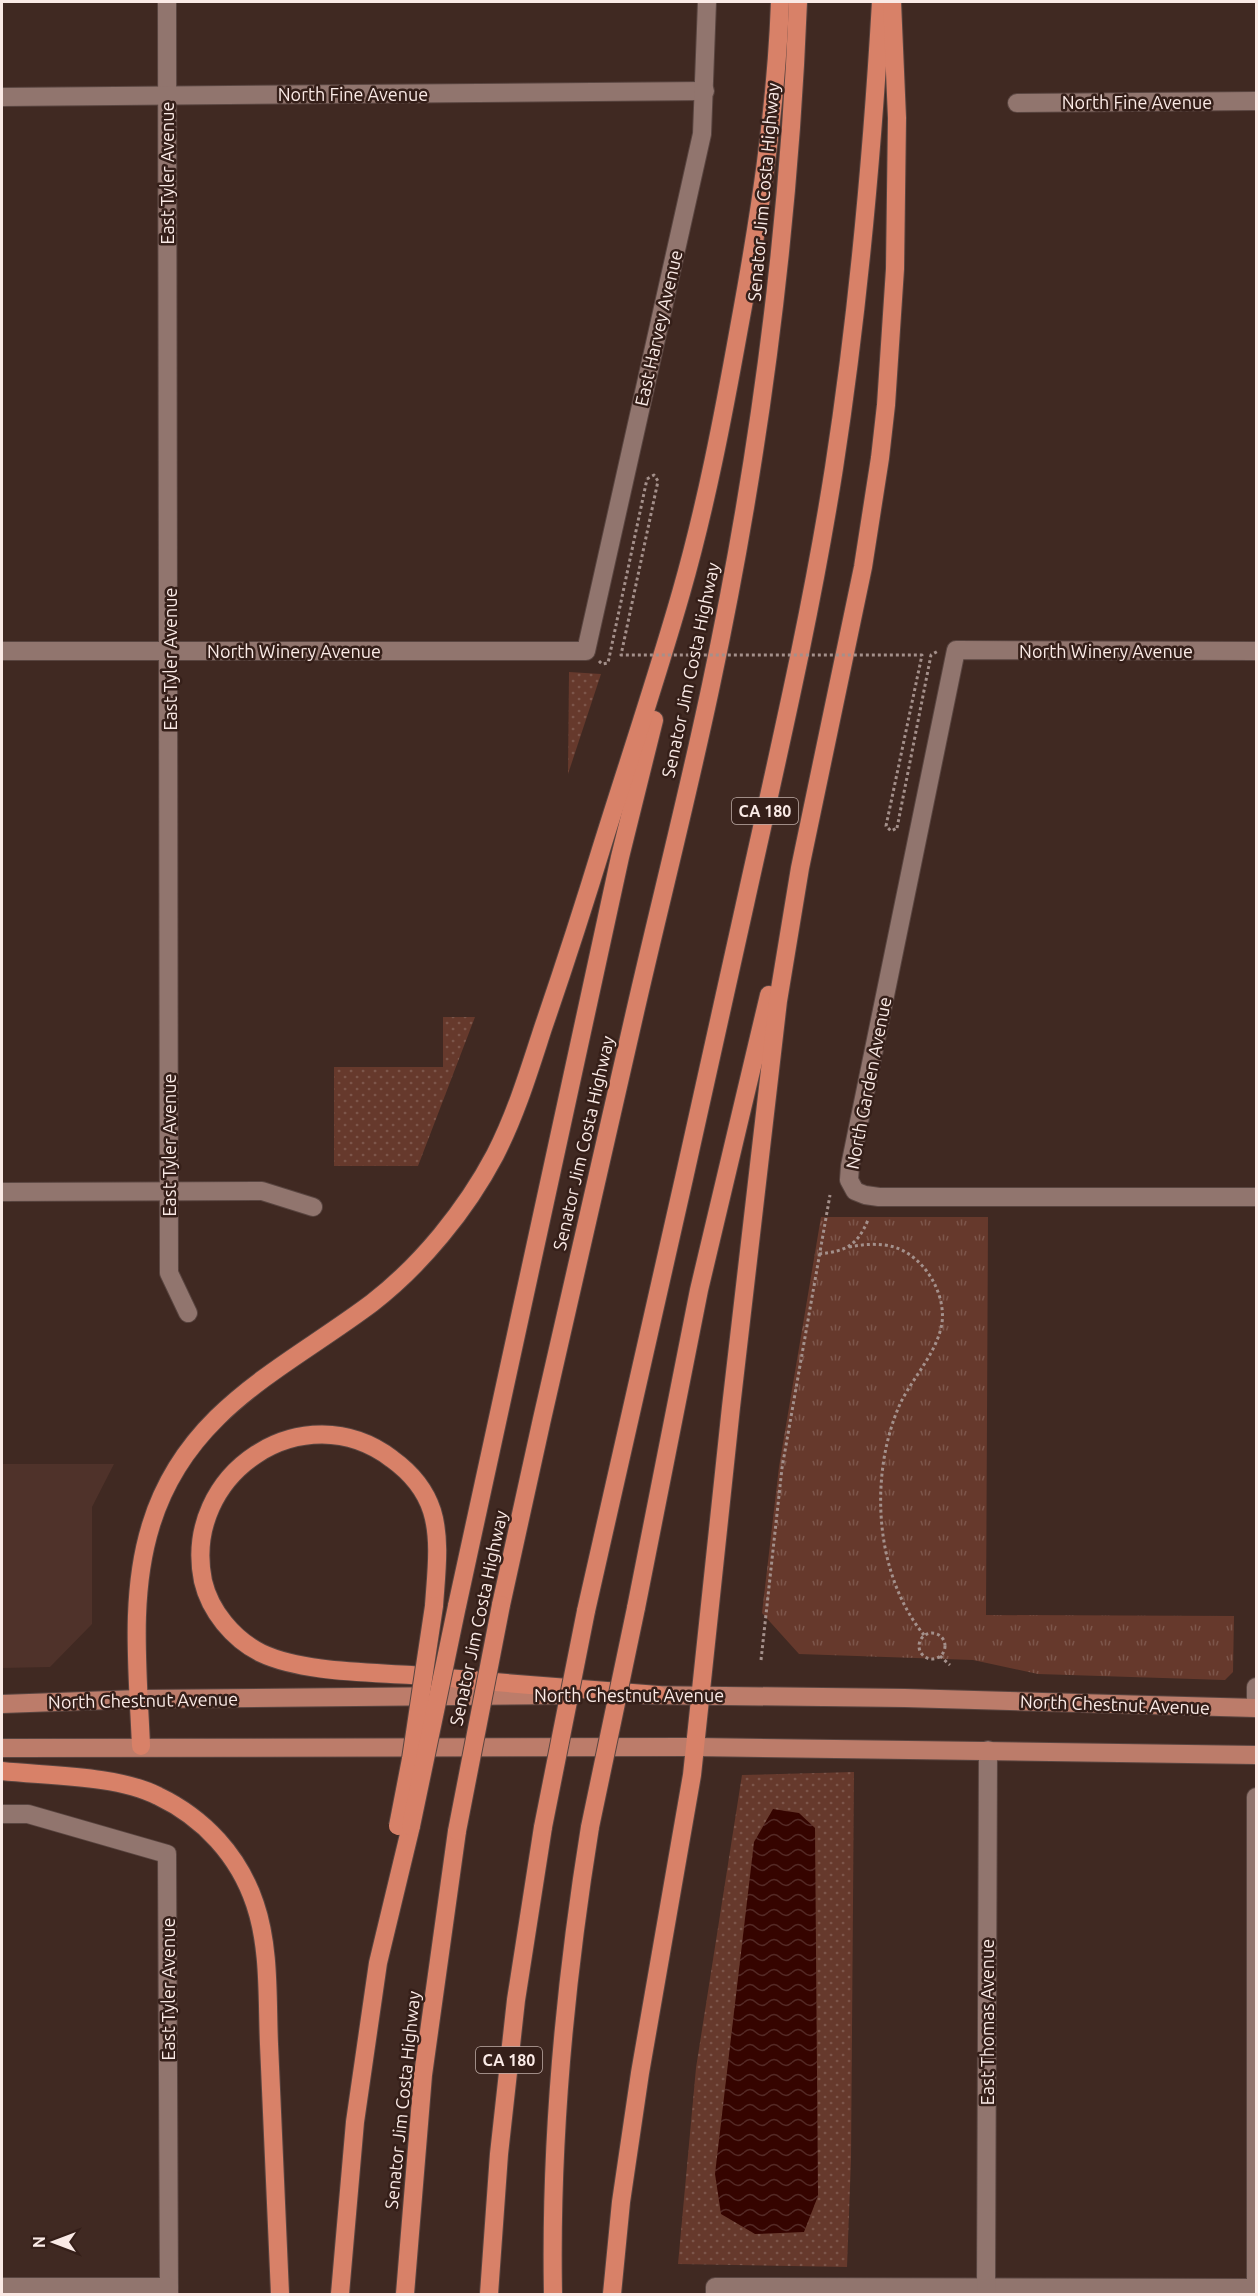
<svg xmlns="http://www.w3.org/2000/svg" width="1258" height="2296" font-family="Ubuntu,sans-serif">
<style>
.built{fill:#4f322a}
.grass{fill:url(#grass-dots)}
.park{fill:url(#park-tufts)}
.water{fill:url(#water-waves)}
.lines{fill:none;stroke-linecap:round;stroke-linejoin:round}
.minor-casing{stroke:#594540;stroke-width:20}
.major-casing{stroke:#594540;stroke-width:20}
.highway-casing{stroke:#594540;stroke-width:20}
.path{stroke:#a4908b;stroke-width:3;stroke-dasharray:3 3;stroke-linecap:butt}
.minor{stroke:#91756e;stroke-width:18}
.major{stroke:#bc7c6a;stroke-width:18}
.highway{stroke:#d88168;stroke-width:18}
.highway-bridge-casing{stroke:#594540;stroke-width:20;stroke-linecap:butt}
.path-bridge{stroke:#a4908b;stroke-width:3;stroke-dasharray:3 3;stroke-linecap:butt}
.highway-bridge{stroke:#d88168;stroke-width:18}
.labels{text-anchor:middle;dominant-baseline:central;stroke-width:5;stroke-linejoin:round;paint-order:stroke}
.shield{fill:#351f19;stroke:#bfada8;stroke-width:1.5}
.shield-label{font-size:16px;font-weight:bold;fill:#faeae6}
.street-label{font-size:18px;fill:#faeae6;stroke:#351f19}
</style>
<defs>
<pattern id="grass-dots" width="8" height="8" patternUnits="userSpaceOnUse" patternTransform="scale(1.5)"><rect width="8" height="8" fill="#66392c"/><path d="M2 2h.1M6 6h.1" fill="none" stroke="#7d564b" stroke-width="1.8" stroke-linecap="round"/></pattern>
<pattern id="park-tufts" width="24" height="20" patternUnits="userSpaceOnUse" patternTransform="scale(1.5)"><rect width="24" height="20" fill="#66392c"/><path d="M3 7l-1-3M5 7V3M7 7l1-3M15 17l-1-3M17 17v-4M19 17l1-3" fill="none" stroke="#7d564b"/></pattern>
<pattern id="water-waves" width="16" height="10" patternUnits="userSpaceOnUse" patternTransform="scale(1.5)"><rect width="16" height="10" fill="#350400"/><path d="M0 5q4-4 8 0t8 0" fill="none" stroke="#532925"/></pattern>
</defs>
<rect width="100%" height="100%" fill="#402922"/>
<polygon class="built" points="2,1464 114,1464 92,1507 92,1624 50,1667 2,1668"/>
<g class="grass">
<polygon points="569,672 601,674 568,774"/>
<polygon points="443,1017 475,1017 418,1166 334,1166 334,1067 443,1067"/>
<polygon points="854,1772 851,2159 847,2267 678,2264 696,2068 742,1775"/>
</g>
<polygon class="park" points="821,1217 988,1217 986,1615 1234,1616 1233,1672 1225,1680 1038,1674 973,1660 799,1654 762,1613 779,1467"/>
<polygon class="water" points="773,1809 799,1813 815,1828 818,2196 804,2232 755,2234 721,2214 715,2174 754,1842"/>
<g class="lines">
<g class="minor-casing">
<g id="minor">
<polyline points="167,2 169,1273 188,1313"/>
<polyline points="2,97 705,91"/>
<polyline points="1017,103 1256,101"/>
<polyline points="2,651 586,651 702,134 707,2"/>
<polyline points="1256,651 956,650 850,1166 849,1180 855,1191 865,1195 879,1197 1256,1197"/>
<polyline points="2,1192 262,1191 313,1207"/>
<polyline points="1256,1708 1256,1687"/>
<polyline points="2,1814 28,1814 167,1854 169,2294"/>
<polyline points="2,2287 169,2287"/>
<polyline points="715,2294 715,2287 1256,2288"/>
<polyline points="986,2294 988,1750"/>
<polyline points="1256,2294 1256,1797"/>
</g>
</g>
<g class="major-casing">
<g id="major">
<polyline points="643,1695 905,1698 1256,1708"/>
<polyline points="2,1704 139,1699 568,1695"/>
<polyline points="2,1748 695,1747 1256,1755"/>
</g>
</g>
<g class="highway-casing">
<g id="highway">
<path d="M501,1605C544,1407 589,1210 635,1012C660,903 688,794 711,685C759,460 789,231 798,2"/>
<path d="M434,1606C436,1575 441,1540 432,1511C425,1489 410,1472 392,1459C304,1392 181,1473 203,1581C210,1611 233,1639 261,1653C301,1672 366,1672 411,1675C493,1682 576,1689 658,1695"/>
<polyline points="457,1606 620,857 654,720"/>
<polyline points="636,1608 699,1290 769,995"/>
<path d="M586,1611C640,1375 693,1140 745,904C777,759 811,615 834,468C858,313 872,158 881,2"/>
<path d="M141,1746C138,1673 129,1595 151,1525C186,1410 284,1369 372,1303C421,1265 466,1210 495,1155C516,1114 529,1071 543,1028C564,967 584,905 603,843C629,760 657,677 681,593C706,506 723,417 739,328C759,220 776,112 780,2"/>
<path d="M2,1771C48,1776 117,1775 158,1796C204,1818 239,1856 255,1904C270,1948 267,1999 269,2044C272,2128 276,2211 280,2294"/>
<polyline points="340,2294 355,2122 378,1963 411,1826"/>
<polyline points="405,2294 423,2075 457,1831"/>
<polyline points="489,2294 499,2154 516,2000 543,1827"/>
<path d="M553,2294C550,2138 565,1982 590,1827"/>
<polyline points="612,2294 621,2202 640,2073 692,1775 731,1407 778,1001 800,868 863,567 880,458 886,405 895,269 897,118 892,2"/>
</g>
</g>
<g class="path">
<polyline points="599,661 602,664 608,663 647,479"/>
<polyline points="897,828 931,655 938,651"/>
<path d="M849,1247C864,1244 880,1243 894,1247C924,1256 946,1293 942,1323C937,1353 913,1377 900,1404C869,1474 874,1574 924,1635"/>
<path d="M819,1254C846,1251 857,1246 868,1220"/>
<circle cx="932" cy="1646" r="13"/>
<polyline points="940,1656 950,1665"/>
<polyline points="761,1660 782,1468 830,1195"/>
</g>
<use href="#minor" class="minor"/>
<use href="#major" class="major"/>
<use href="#highway" class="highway"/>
<g class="highway-bridge-casing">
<g id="highway-bridge">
<polyline points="398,1826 411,1759 434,1606"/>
<polyline points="411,1826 457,1606"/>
<polyline points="543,1827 586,1611"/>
<polyline points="590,1827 636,1608"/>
<polyline points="457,1831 501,1605"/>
</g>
</g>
<polyline class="path-bridge" points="647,479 654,475 658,481 621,655 922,655 886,826 891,831 897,828"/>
<use href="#highway-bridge" class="highway-bridge"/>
</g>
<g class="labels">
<g class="shield">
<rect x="732" y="798" width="66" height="26" rx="4.5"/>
<rect x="476" y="2047" width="66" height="26" rx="4.5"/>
</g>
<g class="shield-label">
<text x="765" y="811">CA 180</text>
<text x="509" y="2060">CA 180</text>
</g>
<g class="street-label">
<text x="353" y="94">North Fine Avenue</text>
<text x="1137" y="102">North Fine Avenue</text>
<text transform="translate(167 173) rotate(-90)">East Tyler Avenue</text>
<text transform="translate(763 192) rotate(-85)">Senator Jim Costa Highway</text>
<text transform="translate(658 328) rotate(-77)">East Harvey Avenue</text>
<text x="294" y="651">North Winery Avenue</text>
<text x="1106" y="651">North Winery Avenue</text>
<text transform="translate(170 659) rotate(-90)">East Tyler Avenue</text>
<text transform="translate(690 670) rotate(-78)">Senator Jim Costa Highway</text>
<text transform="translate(868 1083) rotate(-79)">North Garden Avenue</text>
<text transform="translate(583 1143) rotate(-77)">Senator Jim Costa Highway</text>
<text transform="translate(169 1145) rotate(-90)">East Tyler Avenue</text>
<text transform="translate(478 1618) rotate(-78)">Senator Jim Costa Highway</text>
<text x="629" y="1695">North Chestnut Avenue</text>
<text transform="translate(143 1700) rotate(-1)">North Chestnut Avenue</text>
<text transform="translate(1115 1704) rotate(2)">North Chestnut Avenue</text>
<text transform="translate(168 1989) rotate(-90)">East Tyler Avenue</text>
<text transform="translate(987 2022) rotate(-90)">East Thomas Avenue</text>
<text transform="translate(402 2100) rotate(-84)">Senator Jim Costa Highway</text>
</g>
</g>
<rect width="1258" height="2296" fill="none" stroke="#faeae6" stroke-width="6"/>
<g transform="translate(54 2242) rotate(270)" stroke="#351f19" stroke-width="4.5" paint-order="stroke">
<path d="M0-4.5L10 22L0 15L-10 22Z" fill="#faeae6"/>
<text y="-9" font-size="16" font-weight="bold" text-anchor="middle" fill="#faeae6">N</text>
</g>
</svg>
